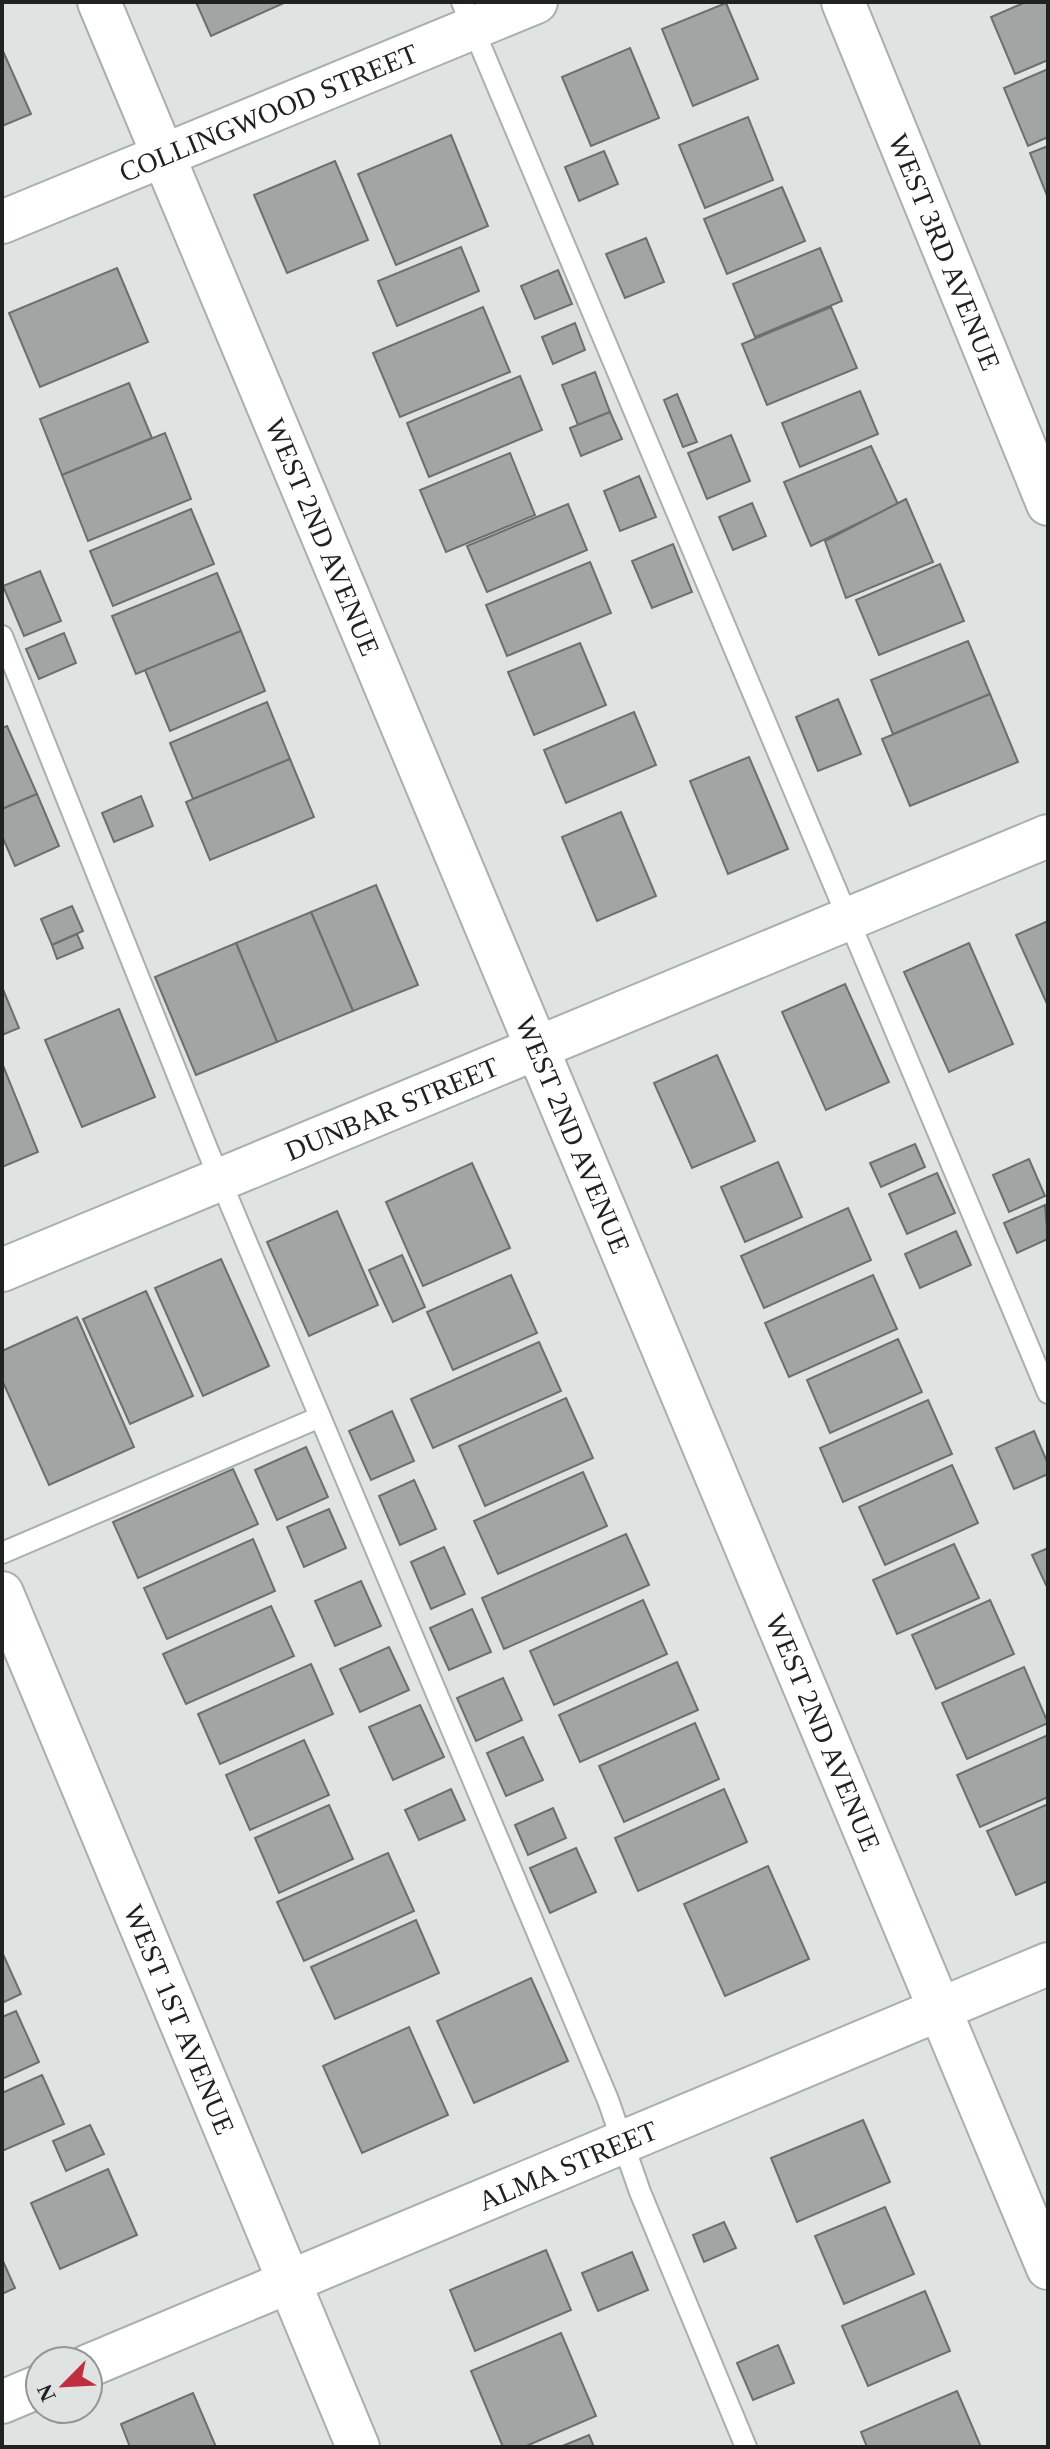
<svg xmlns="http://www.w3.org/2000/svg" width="1050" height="2449" font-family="Georgia,serif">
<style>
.building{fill:#a1a6a4;stroke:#6b6f6d;stroke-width:2}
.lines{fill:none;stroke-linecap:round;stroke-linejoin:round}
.service-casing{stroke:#aaafad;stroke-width:24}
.minor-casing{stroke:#aaafad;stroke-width:46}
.service{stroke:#fff;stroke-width:20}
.minor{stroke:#fff;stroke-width:42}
.labels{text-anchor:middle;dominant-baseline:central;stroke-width:6;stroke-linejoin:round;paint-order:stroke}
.street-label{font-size:28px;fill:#202221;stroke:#dfe4e2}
</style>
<rect width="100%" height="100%" fill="#dfe4e2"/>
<g class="building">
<polygon points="196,2 286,2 211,36"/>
<polygon points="1026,2 1048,2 1048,60 1015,74 991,17"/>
<polygon points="726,3 758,79 693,106 662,29"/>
<polygon points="630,48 659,118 591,146 562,77"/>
<polygon points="2,49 31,114 2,126"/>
<polygon points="1048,69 1048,137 1028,146 1004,88"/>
<polygon points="748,117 773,180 705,208 679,145"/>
<polygon points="451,135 488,226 396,265 358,174"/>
<polygon points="1048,146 1048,198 1030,153"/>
<polygon points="604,151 618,184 579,201 565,167"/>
<polygon points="335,161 368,240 287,273 254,195"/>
<polygon points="782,187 805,241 727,274 704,219"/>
<polygon points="646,238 664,282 625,298 606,254"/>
<polygon points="461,247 479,291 397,326 378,281"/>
<polygon points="820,248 842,301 755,337 733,284"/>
<polygon points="117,268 148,342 40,387 9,313"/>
<polygon points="558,270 572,304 535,319 521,286"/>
<polygon points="483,307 510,372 400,417 373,353"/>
<polygon points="831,307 857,368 767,405 742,344"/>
<polygon points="575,323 585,350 553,364 542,337"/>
<polygon points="595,372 610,412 578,425 562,385"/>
<polygon points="520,376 542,430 429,477 407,423"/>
<polygon points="129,383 152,438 62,475 40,419"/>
<polygon points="860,391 878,434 800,467 782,423"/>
<polygon points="677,394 697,442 683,447 664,400"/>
<polygon points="610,412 622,439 581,456 570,428"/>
<polygon points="165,433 191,499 88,541 62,475"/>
<polygon points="731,435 750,481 707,499 688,453"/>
<polygon points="871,446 898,504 811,546 784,482"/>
<polygon points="510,453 535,515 446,552 420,490"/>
<polygon points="639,476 656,517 620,531 604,491"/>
<polygon points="906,499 933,562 846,598 825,541"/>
<polygon points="752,503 766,536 733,550 719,517"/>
<polygon points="568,504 587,550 487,592 467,546"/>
<polygon points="191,509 214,564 113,606 90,551"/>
<polygon points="673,544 692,592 652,608 632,561"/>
<polygon points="590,562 611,613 507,656 486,605"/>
<polygon points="940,564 964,621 879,655 856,600"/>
<polygon points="40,571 61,621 24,636 3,586"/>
<polygon points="217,573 241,631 136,674 112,616"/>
<polygon points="241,631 265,691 170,731 145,670"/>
<polygon points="64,633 76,663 39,679 26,649"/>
<polygon points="968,641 990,694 893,734 871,680"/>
<polygon points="580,643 606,705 534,735 508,672"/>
<polygon points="990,694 1018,762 910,806 882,739"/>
<polygon points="838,699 861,754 818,771 796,717"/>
<polygon points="267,702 290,759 193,799 170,743"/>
<polygon points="634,712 656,765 566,803 544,750"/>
<polygon points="7,726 37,794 2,809 2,728"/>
<polygon points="749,757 788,849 728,874 690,781"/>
<polygon points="290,759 314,817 210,860 186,802"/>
<polygon points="37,794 59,846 15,866 2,836 2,809"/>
<polygon points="141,796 153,826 114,842 102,813"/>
<polygon points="621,812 656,896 597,921 562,837"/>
<polygon points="376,885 418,985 353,1011 311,912"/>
<polygon points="72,906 83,931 52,945 41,919"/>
<polygon points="311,912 353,1011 277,1042 236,943"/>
<polygon points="1048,921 1048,1006 1016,935"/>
<polygon points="77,934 83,948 57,959 52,945"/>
<polygon points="236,943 277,1042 196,1075 155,977"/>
<polygon points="969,943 1013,1044 949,1072 904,972"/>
<polygon points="845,984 889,1082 826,1110 782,1012"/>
<polygon points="2,987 19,1028 2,1035"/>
<polygon points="119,1009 155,1097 82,1127 45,1040"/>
<polygon points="717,1055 755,1141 692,1168 654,1083"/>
<polygon points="2,1063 38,1152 2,1167"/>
<polygon points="915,1144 925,1167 881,1187 870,1163"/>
<polygon points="1029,1159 1045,1196 1009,1212 993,1175"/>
<polygon points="778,1162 802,1217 745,1242 721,1187"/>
<polygon points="472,1163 510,1248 423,1286 386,1202"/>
<polygon points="937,1173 955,1213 907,1234 889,1194"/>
<polygon points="1045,1205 1048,1239 1017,1253 1004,1223"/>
<polygon points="848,1208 871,1260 764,1308 741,1256"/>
<polygon points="337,1211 378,1305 309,1336 267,1242"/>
<polygon points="956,1231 971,1265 920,1288 905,1254"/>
<polygon points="402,1255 425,1307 393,1322 369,1270"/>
<polygon points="221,1259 269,1366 203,1396 155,1288"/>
<polygon points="511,1275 537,1333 453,1370 427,1312"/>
<polygon points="873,1275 897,1329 789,1377 765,1323"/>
<polygon points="146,1291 193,1396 130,1424 83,1319"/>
<polygon points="77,1317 134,1447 49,1485 2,1380 2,1351"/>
<polygon points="898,1339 922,1392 830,1433 807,1380"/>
<polygon points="539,1342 561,1391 433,1448 411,1399"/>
<polygon points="566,1398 593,1458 485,1506 459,1446"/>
<polygon points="928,1400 952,1454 843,1502 820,1448"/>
<polygon points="392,1411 414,1461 371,1480 349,1431"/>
<polygon points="1034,1431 1048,1464 1048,1474 1014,1489 996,1448"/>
<polygon points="306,1447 328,1497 277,1520 255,1470"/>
<polygon points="952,1465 978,1523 885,1565 859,1507"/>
<polygon points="233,1469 258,1524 138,1578 113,1522"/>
<polygon points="583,1472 607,1526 498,1574 474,1521"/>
<polygon points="414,1480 436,1529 400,1545 379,1496"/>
<polygon points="329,1509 346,1548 304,1567 287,1527"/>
<polygon points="626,1534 649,1585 504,1649 482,1598"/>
<polygon points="253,1539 275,1591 167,1639 144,1588"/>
<polygon points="954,1544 979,1598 897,1634 873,1580"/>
<polygon points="444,1547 465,1594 431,1609 411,1562"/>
<polygon points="1048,1548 1048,1584 1046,1585 1032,1555"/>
<polygon points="361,1581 381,1626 335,1646 315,1601"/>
<polygon points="643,1600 667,1654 554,1705 530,1651"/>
<polygon points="990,1600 1014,1654 936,1689 912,1635"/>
<polygon points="271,1606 294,1656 186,1704 163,1654"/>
<polygon points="472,1609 491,1652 449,1670 430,1628"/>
<polygon points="389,1647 409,1690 360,1712 340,1669"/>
<polygon points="677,1662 698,1710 580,1762 559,1715"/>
<polygon points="311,1664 333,1714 220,1764 198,1714"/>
<polygon points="1024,1667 1048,1723 967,1759 942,1703"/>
<polygon points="503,1678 522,1720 476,1741 457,1698"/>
<polygon points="420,1705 444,1757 393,1780 369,1727"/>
<polygon points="695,1723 719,1779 624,1822 599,1766"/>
<polygon points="1048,1735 1048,1797 980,1827 957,1775"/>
<polygon points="523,1737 543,1780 506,1796 487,1753"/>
<polygon points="304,1740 329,1795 250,1830 226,1775"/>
<polygon points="451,1789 465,1820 419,1840 405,1810"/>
<polygon points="724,1789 747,1842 638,1891 615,1838"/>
<polygon points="1048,1804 1048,1881 1016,1895 987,1831"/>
<polygon points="329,1805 353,1859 279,1893 255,1838"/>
<polygon points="553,1808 566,1838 528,1855 515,1825"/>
<polygon points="576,1848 596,1892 550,1913 530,1868"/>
<polygon points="388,1853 414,1911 304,1961 277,1902"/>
<polygon points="768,1866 809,1959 725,1996 684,1904"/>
<polygon points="416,1920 439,1973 335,2019 311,1967"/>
<polygon points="2,1952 21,1994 2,2003"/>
<polygon points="531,1978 568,2061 474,2103 437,2021"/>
<polygon points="16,2011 39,2062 2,2079 2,2017"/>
<polygon points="409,2027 448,2115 362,2153 323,2066"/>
<polygon points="42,2075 64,2124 2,2151 2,2093"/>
<polygon points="863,2120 890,2182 797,2222 771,2158"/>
<polygon points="90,2125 104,2154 66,2171 53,2141"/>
<polygon points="108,2169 137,2235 60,2269 31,2203"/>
<polygon points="885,2207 914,2274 844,2304 815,2236"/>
<polygon points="724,2222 736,2248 704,2262 693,2235"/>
<polygon points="546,2250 571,2310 475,2351 450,2290"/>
<polygon points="632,2252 648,2290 598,2311 582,2273"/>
<polygon points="2,2259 15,2288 2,2294"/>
<polygon points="925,2291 950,2351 868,2386 842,2326"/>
<polygon points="561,2333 596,2416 524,2447 503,2447 471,2371"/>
<polygon points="778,2345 794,2383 753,2400 737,2363"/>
<polygon points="957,2391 981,2447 867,2447 861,2432"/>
<polygon points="193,2393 216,2447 130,2447 121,2424"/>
<polygon points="589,2435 594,2447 560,2447"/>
</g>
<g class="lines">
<g class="service-casing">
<g id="service">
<polyline points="462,2 1048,1393"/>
<polyline points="2,636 208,1151 608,2100 640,2192 746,2447"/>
<polyline points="2,1553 320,1417"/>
</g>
</g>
<g class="minor-casing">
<g id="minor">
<path id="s1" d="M99,2L1048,2268"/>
<path id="s2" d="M843,2L1048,504"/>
<path id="s3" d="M2,222L536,2"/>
<path id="s4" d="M2,1270L1048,836"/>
<path id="s5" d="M2,1593L358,2447"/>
<path id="s6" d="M88,2366L1048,1964"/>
<polyline points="2,2402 40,2386"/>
</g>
</g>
<use href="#service" class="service"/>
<use href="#minor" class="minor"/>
</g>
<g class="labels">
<g class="street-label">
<text stroke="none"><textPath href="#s3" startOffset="288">COLLINGWOOD STREET</textPath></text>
<text stroke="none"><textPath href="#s2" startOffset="270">WEST 3RD AVENUE</textPath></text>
<text stroke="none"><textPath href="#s1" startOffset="580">WEST 2ND AVENUE</textPath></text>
<text stroke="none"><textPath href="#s4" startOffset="422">DUNBAR STREET</textPath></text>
<text stroke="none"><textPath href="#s1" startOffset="1228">WEST 2ND AVENUE</textPath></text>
<text stroke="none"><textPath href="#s1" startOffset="1876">WEST 2ND AVENUE</textPath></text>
<text stroke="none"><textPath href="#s5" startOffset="462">WEST 1ST AVENUE</textPath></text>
<text stroke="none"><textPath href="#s6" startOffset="520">ALMA STREET</textPath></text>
</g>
</g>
<rect width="1050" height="2449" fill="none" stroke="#202221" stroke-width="8"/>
<g transform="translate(64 2385) rotate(246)"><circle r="38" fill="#dfe4e2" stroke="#939695" stroke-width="2"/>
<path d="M0-6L14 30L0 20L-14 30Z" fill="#bf2f40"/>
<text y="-12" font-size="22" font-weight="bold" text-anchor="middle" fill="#202221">N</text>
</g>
</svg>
